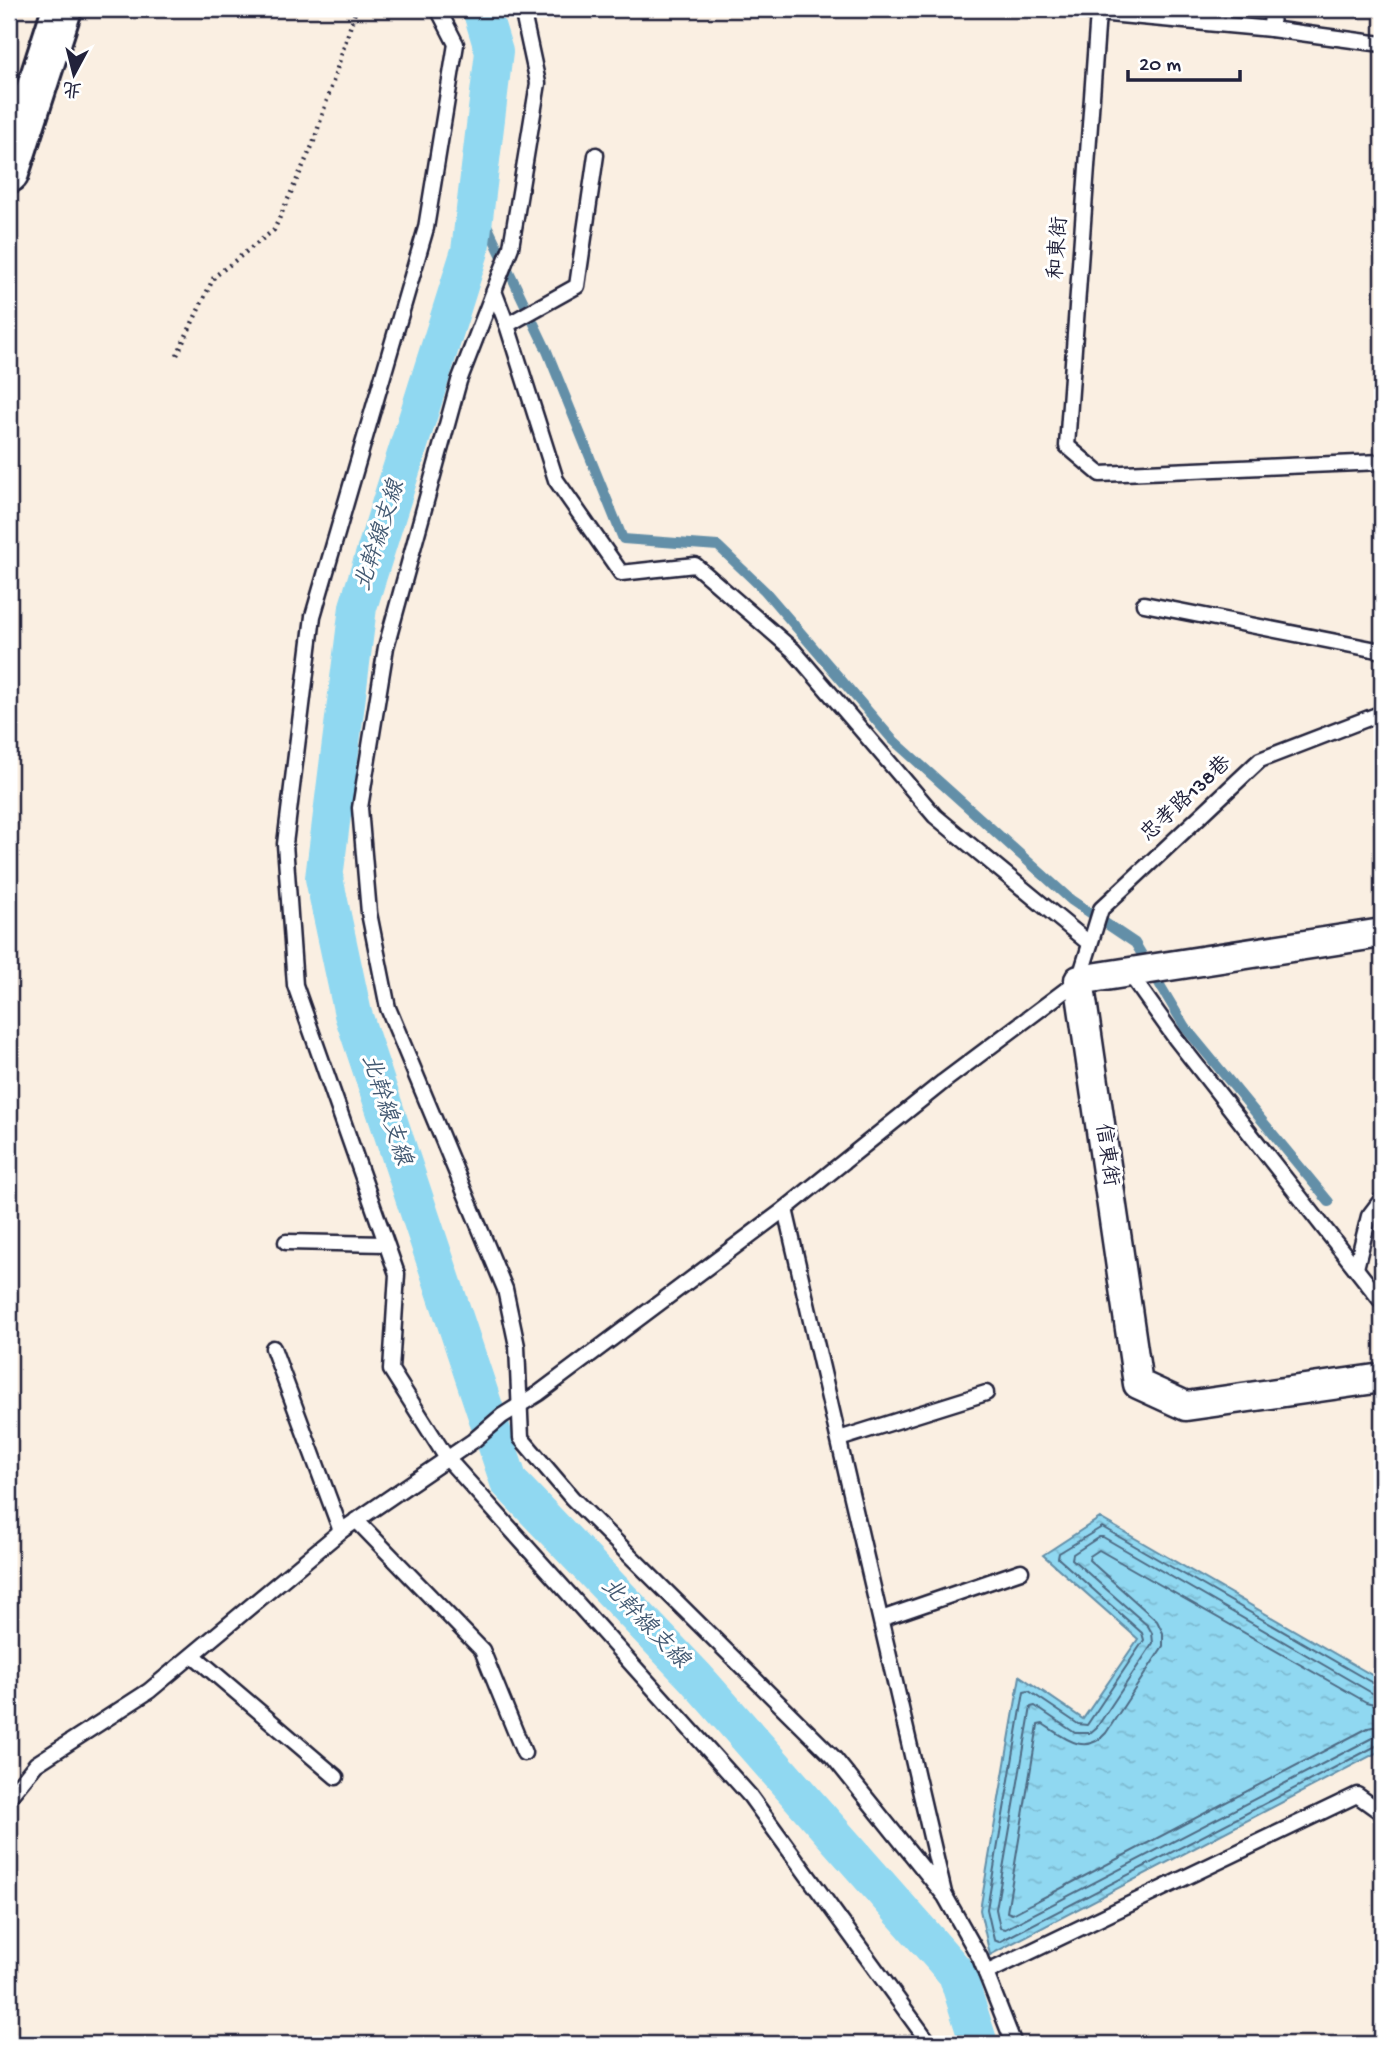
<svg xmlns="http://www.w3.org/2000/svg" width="1391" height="2053" font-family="'Gochi Hand','LXGW WenKai TC',sans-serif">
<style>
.water{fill:url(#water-ripples);stroke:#648fa8;stroke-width:2}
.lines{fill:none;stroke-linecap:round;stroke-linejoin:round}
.shore{stroke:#4e6b84;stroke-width:2}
.stream{stroke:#648fa8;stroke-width:10}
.canal{stroke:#90d8f1;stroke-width:38}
.lane-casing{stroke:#22223b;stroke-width:19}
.street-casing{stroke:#22223b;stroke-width:33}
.secondary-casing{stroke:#22223b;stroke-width:44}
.path{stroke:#22223b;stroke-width:4.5;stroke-dasharray:2 5;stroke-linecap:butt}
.lane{stroke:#fff;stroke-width:14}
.street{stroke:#fff;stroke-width:28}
.secondary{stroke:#fff;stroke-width:38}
.labels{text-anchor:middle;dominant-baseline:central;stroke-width:6;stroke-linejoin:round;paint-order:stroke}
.street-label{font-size:21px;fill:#22223b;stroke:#fff}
.water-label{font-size:23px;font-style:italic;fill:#435972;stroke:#fff}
</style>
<defs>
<pattern id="water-ripples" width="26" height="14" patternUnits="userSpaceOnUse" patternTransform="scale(1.75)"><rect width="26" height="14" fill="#90d8f1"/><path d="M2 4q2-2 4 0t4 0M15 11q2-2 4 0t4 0" fill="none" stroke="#7cb9d0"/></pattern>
</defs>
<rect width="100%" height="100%" fill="#faefe2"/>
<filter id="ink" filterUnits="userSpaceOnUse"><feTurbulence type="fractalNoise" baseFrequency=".0143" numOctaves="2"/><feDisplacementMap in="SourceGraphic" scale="14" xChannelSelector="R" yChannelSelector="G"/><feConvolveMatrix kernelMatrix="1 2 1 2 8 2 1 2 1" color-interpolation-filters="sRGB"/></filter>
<g filter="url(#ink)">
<polygon class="water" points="1100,1518 1382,1681 1382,1750 990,1955 980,1910 1020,1676 1083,1719 1138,1639 1043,1555"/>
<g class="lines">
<g class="shore">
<polyline points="1382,1686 1376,1685 1102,1527 1059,1553 1058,1558 1142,1633 1144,1640 1087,1725 1078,1724 1029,1691 1024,1692 987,1909 994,1940 999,1942 1376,1746 1382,1745"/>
<polyline points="1382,1695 1372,1693 1103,1537 1099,1537 1073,1554 1072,1559 1148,1626 1152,1633 1153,1643 1097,1727 1090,1733 1075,1733 1035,1706 1031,1707 996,1909 1000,1928 1005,1929 1372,1738 1382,1736"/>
<path d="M1382,1706L1366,1702L1099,1550L1090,1556L1089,1560L1157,1621L1163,1633V1646L1106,1733C1085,1757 1063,1737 1043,1724L1038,1725L1007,1912L1012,1914L1368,1728L1382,1725"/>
</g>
<polyline class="stream" points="476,202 547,351 623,539 718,546 765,591 892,739 1071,900 1135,943 1185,1027 1329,1202"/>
<polyline class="canal" points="481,9 494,52 470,251 358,607 324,878 353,1014 509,1482 695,1677 957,1974 979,2044"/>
<g class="lane-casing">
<g id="lane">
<polyline points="438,9 456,44 426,228 313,616 285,844 295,985 397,1274 391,1370 446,1457 750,1796 930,2044"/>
<polyline points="522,9 538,83 511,247 459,381 386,647 360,808 369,913 388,1008 505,1289 517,1346 521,1438 572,1498 834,1758 945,1896 980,1958 1014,2044"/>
<polyline points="1077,9 1098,13"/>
<polyline points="1271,29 1272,9"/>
<polyline points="1382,44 1271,29 1098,13 1067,446 1100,474 1382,462"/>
<polyline points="494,291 507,325 556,480 621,573 695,565 793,650 935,816 1090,944"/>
<polyline points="507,325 577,286 596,155"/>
<polyline points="1144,604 1382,651"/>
<polyline points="1129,973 1176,1039 1382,1302"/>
<polyline points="785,1209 944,1893"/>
<polyline points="286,1242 386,1244"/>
<polyline points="1356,1268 1369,1216 1382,1199"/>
<polyline points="273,1348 341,1531"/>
<polyline points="839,1439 986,1393"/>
<polyline points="356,1520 482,1650 524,1753"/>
<polyline points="881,1619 1021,1571"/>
<polyline points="193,1655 336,1777"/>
<polyline points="9,1797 36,1764 149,1691 341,1531 473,1441 502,1416 539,1393 785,1209 943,1082 1079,980 1101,909 1260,760 1382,713"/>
<polyline points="986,1973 1357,1795 1382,1813"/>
</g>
</g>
<g class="street-casing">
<polyline id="street" points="1382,933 1079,980 1138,1384 1186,1406 1382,1378"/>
</g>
<g class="secondary-casing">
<polyline id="secondary" points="9,173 62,9"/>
</g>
<polyline class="path" points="177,355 214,277 274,230 313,144 356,9"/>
<use href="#lane" class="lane"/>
<use href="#street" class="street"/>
<use href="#secondary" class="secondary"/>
</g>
</g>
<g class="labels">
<g class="street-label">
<text transform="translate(1060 248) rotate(-86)">和東街</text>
<text transform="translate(1187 800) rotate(-43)">忠孝路138巷</text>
<text transform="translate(1105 1155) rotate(82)">信東街</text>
</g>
<g class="water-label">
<text transform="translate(381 536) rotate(-72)">北幹線支線</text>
<text transform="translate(385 1110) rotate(72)">北幹線支線</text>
<text transform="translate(644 1624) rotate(46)">北幹線支線</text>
</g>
</g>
<rect width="1391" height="2053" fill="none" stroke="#fff" stroke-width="35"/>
<rect x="18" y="18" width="1356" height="2018" fill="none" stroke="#22223b" stroke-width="2.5" filter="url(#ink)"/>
<g transform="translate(74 74) rotate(187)" stroke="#ffffff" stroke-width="5" paint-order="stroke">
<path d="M0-5L12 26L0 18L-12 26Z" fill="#22223b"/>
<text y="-10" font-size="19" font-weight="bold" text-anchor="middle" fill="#22223b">北</text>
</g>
<path d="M1128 70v10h112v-10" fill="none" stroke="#22223b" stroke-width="3.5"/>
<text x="1139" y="70" font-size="21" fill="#22223b" stroke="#ffffff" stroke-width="5" paint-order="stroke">20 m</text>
</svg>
